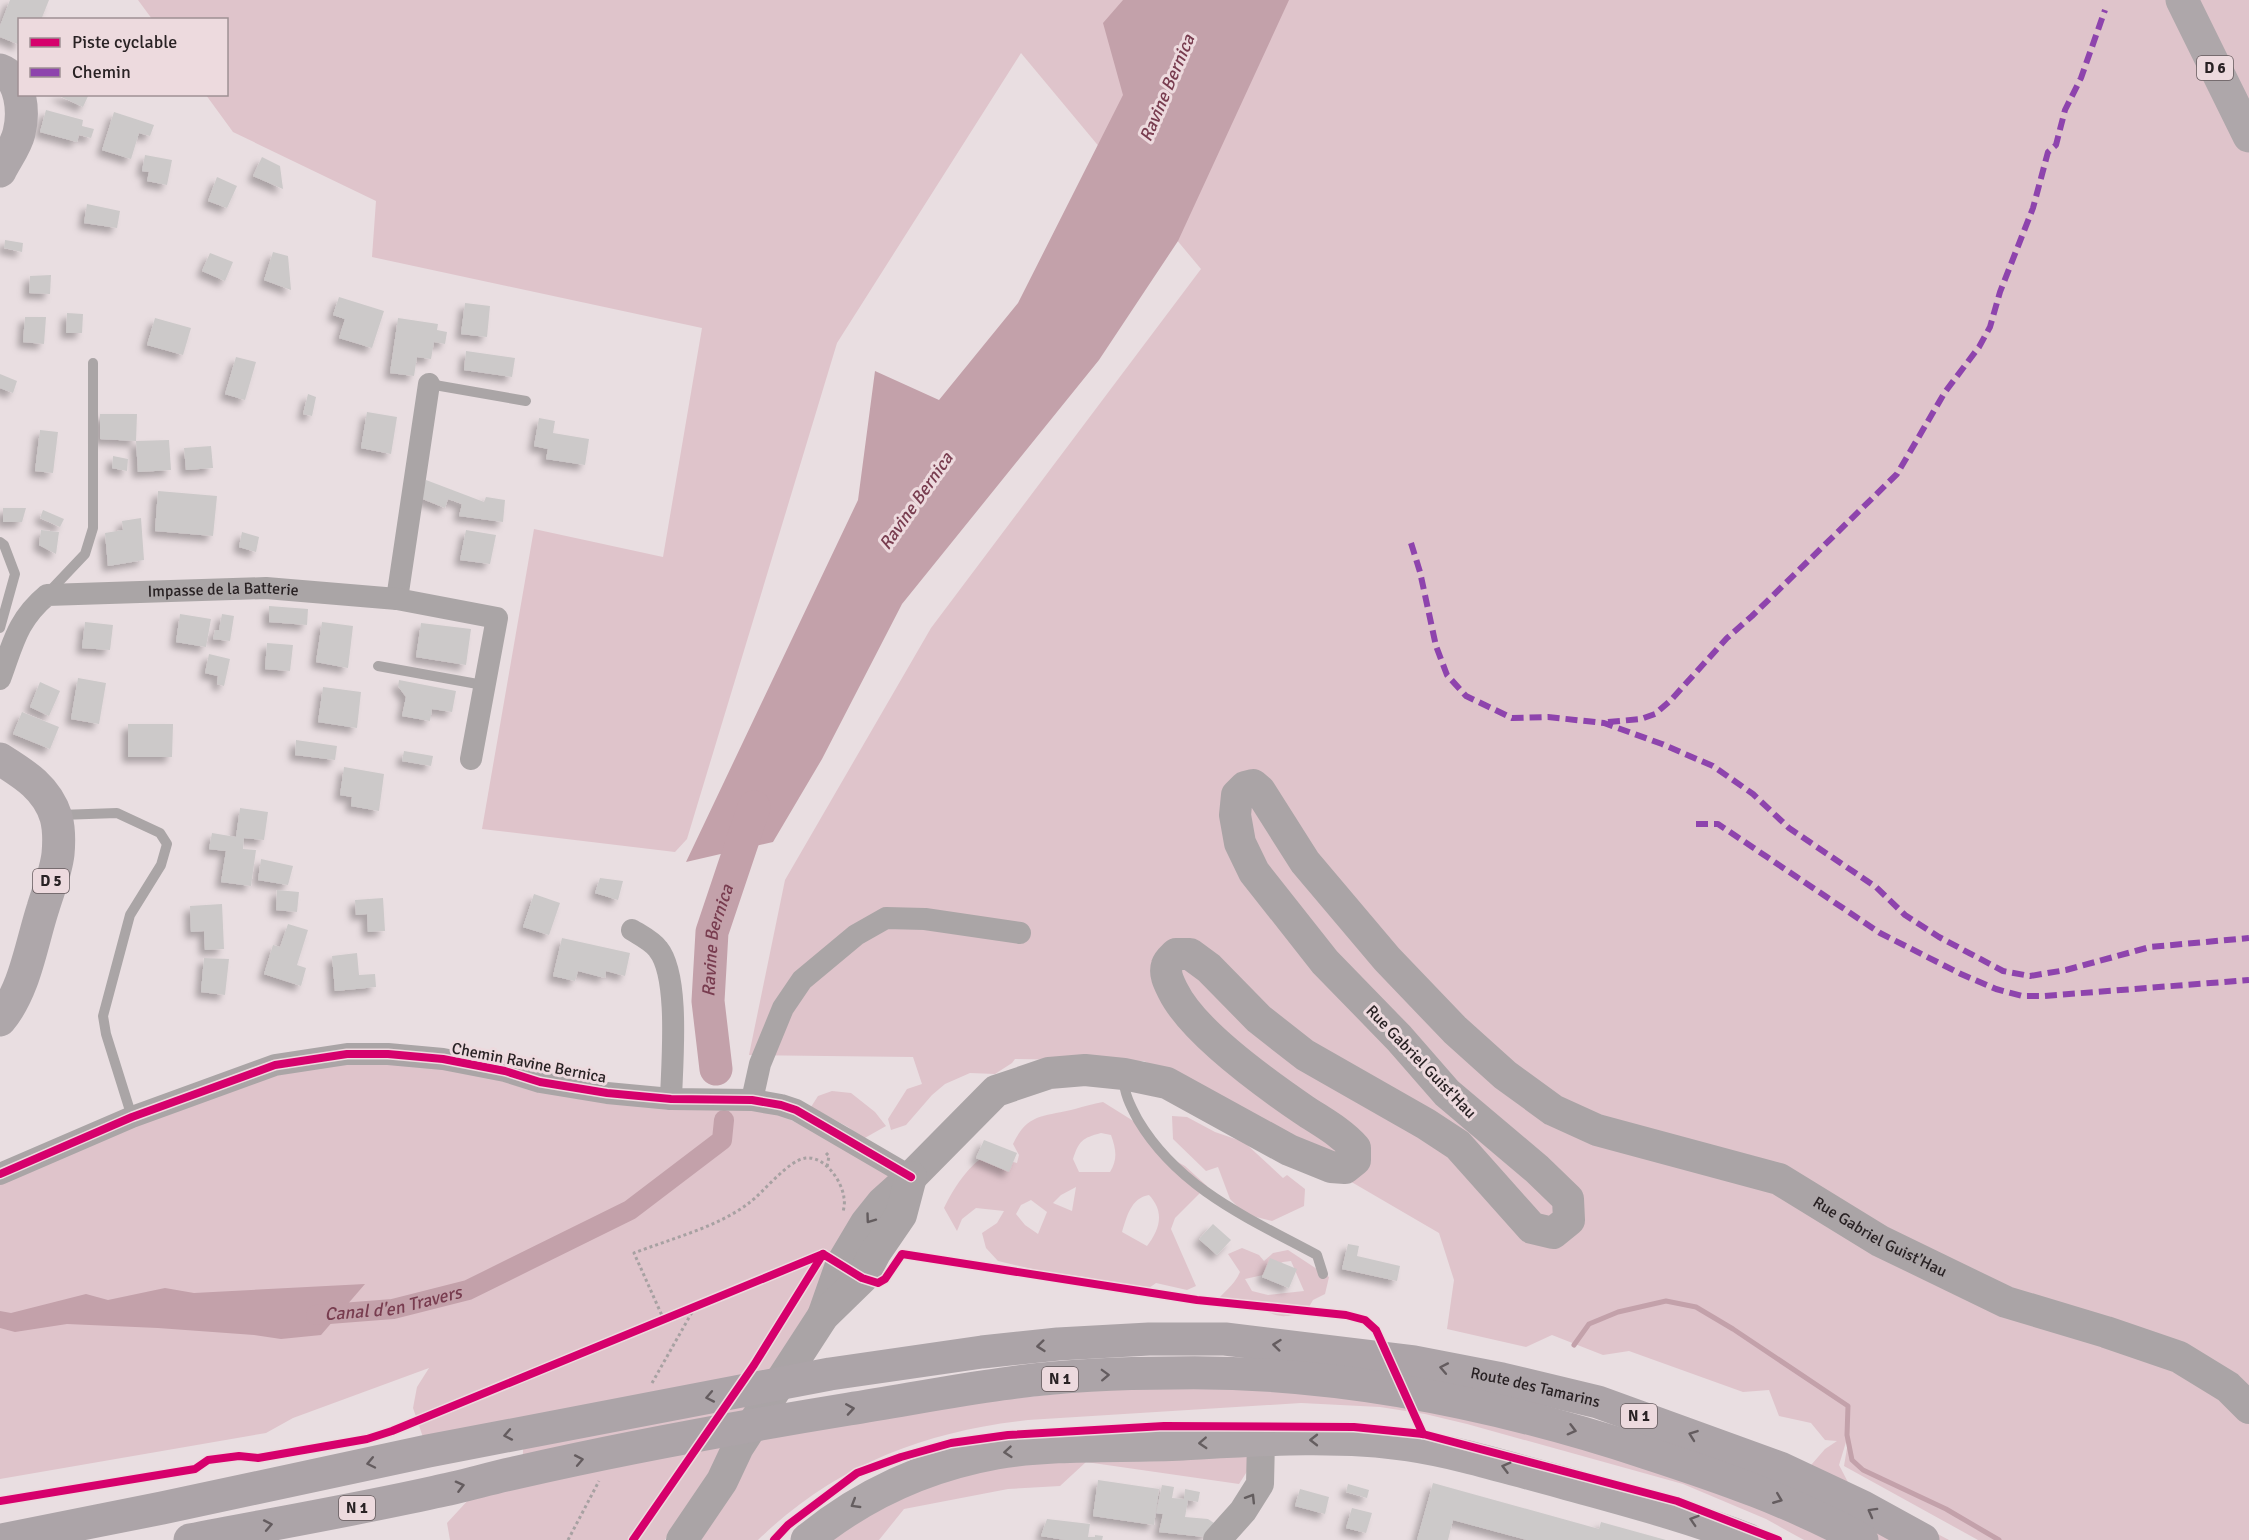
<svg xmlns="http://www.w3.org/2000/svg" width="2249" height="1540" font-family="Signika,sans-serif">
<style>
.green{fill:#dfc4cb;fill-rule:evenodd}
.water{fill:#c3a1aa}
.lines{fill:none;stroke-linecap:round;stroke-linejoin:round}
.stream{stroke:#c3a1aa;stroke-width:5}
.canal{stroke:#c3a1aa;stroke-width:20}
.river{stroke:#c3a1aa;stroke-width:33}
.building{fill:#ccc9c9;filter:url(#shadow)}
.path{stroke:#a7a1a2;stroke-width:3;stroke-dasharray:3 3;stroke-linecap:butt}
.service{stroke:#aaa5a6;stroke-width:10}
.minor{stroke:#aaa5a6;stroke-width:22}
.tertiary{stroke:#aaa5a6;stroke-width:28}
.secondary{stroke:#aaa4a6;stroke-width:32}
.primary{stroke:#aea7aa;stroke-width:33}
.trunk{stroke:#aca4a8;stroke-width:33}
.quiet{stroke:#8e44ad;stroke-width:6;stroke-dasharray:12 6;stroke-linecap:butt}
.cycleway-casing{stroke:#eddade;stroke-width:11}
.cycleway{stroke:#d6006c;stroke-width:8}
.oneway{stroke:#635c5e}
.oneway2{stroke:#645c5f}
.oneway3{stroke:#655e60}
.oneway4{stroke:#635d5e}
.labels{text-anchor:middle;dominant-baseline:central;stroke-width:6;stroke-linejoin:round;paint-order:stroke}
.shield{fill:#eddade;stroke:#64595c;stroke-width:1.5}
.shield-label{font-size:15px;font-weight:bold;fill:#292224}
.street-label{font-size:16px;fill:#292224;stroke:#eddade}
.water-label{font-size:18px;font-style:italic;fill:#783c4f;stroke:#eddade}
</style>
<defs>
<filter id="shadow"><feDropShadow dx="-5.5" dy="5.5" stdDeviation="3" flood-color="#0004"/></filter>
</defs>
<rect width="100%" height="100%" fill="#e9dee1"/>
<g class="green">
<path d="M138,0H2249V1540H1978L1844,1466L1848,1442H1846L1839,1465L1851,1488L1949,1540H1804L1766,1519L1683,1484L1467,1424L1425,1414L1380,1407L1301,1403L1028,1420C924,1431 834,1466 758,1540H697L769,1422L1255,1375L1805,1472L1825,1449L1837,1441L1825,1440L1811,1423L1779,1416L1769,1390L1743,1392L1629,1351L1603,1355L1552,1335L1526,1347L1447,1329L1454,1280L1439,1233L1144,1061L1015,1059L1012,1063L995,1074L970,1073L945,1084L932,1095L906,1125L891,1130L888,1119L907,1089L922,1084L913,1057L749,1055L785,880L931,628L1201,269L1021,53L837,343L687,839L675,852L482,829L534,529L663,557L702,328L372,257L376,201L233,132L206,95L226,94V20L152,19Z"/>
<polygon points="347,1054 752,1100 908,1180 665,1540 450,1540 447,1523 470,1498 522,1471 524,1432 427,1449 413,1408 417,1387 429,1368 293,1418 266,1433 0,1479 0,1174 132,1117"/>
<polygon points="832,1091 851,1093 875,1112 886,1126 863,1139 848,1127 811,1107 818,1096"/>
<path d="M1103,1102L1143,1127L1154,1149L1185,1166L1207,1186L1175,1218L1171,1229L1196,1286L1187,1290L1156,1283L1149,1288L1130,1291L1107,1282L1085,1277L1041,1271L998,1261L986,1248L982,1233L997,1223L1004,1211L976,1208L962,1219L957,1231L944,1208C953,1189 968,1166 986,1155L1017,1163L1019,1155L1013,1144C1028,1112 1045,1117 1075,1109C1084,1106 1093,1104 1103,1102ZM1101,1133L1111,1135C1116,1149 1118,1159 1110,1172H1079L1073,1159C1079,1141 1082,1138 1101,1133ZM1076,1187L1072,1211L1053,1203L1061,1195ZM1149,1195C1165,1212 1160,1229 1147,1246L1122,1232C1127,1216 1131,1198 1149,1195ZM1031,1200L1047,1212L1038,1234L1025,1225L1016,1214L1021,1205Z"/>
<polygon points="1172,1116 1187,1117 1215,1132 1244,1142 1283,1178 1287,1175 1305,1189 1304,1206 1272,1221 1256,1217 1242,1211 1230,1199 1218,1167 1206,1171 1173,1139"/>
<path d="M1242,1248L1259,1255L1264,1261L1273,1253L1288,1250L1329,1277L1325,1294L1313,1300L1306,1312C1280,1319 1276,1318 1254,1303L1243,1307L1213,1305C1222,1293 1234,1286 1240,1272L1228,1254ZM1291,1261L1304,1291L1268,1295L1252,1291L1245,1279L1263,1275L1269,1269L1283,1262Z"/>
<polygon points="1262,1448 1239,1484 1086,1462 1060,1486 1008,1489 904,1509 879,1540 807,1540 956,1464"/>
</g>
<g class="water">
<polygon points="1123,0 1289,0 1178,241 1099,360 902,604 822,759 773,842 686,862 858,500 875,371 939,400 1018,303 1123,95 1103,23"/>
<polygon points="365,1284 321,1335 281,1339 254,1335 158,1328 67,1324 15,1332 0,1328 0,1311 11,1313 86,1294 108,1300 165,1288 194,1293"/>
</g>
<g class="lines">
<polyline class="stream" points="1574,1345 1589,1324 1618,1312 1666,1301 1696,1307 1733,1329 1848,1406 1847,1435 1852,1460 1863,1470 1946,1509 1999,1540"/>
<path class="canal" id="s1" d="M316,1315L393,1309L468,1290L630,1210L722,1140L724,1120"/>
<path class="river" id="s2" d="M716,1069L708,1001L712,932L754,807"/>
</g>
<g class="building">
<polygon points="10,0 49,0 41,20 20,20 20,45 0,37 0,26"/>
<polygon points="55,94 89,94 83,107"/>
<polygon points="46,110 83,120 82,126 94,129 91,138 79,135 77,142 40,132"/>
<polygon points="114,112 154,125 150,136 139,133 131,159 102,150"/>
<polygon points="145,155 172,160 167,185 147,181 149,172 142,171"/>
<polygon points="262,157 280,166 283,189 253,176"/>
<polygon points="217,177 237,186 227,208 208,201"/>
<polygon points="87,204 120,211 117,228 84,223"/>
<polygon points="5,240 23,243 22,252 4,248"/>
<polygon points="273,252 288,256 291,290 264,280"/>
<polygon points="210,253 233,262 225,281 202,271"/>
<polygon points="51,275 50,294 29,293 30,276"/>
<polygon points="339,297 384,311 372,348 339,338 345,319 333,315"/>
<polygon points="465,303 490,306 487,337 461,334"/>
<polygon points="67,313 83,314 82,333 66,333"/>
<polygon points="25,317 46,317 44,344 23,342"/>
<polygon points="155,318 191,328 183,355 147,345"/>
<polygon points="398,318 438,324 437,330 447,332 445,344 434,342 431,359 417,357 414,376 390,373"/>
<polygon points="466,351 515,358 512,377 464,370"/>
<polygon points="236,357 256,362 245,400 225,394"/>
<polygon points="0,374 17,381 13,393 0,388"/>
<polygon points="308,394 316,397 312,416 303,414"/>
<polygon points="367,412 397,417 391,454 361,448"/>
<polygon points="100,414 137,414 136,441 100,439"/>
<polygon points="539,418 555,421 553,433 589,439 585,465 546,459 548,449 534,446"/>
<polygon points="40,430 58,432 53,473 35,471"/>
<polygon points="169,440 171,470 138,472 136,441"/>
<polygon points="211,446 213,468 186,470 184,448"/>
<polygon points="113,456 128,459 127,471 112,468"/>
<polygon points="426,480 484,502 486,497 505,500 503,522 459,516 462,504 448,499 445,508 420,498"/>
<polygon points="158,491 217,496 213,536 155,531"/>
<polygon points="3,508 26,508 22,522 3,522"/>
<polygon points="43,510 64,519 60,527 40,518"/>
<polygon points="141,518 144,560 108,566 105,533 123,530 122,521"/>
<polygon points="41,530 59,532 56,554 39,545"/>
<polygon points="466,530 496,535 490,564 460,560"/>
<polygon points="242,532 259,537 256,552 239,547"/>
<polygon points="269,606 308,609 307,625 269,622"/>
<polygon points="180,614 211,619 206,647 176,642"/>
<polygon points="222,614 234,616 230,641 213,639 215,630 219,630"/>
<polygon points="85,622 113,625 110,650 82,648"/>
<polygon points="322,622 353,626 348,668 316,662"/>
<polygon points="421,623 471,629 466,665 416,657"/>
<polygon points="267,643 293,645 290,671 265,669"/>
<polygon points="209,654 230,659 224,686 217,684 218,676 205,673"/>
<polygon points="78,678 106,683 99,724 71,719"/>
<polygon points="399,680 456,691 452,712 432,709 430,721 402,716 406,697 398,686"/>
<polygon points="40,682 60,691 49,716 30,707"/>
<polygon points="323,687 361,692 357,728 318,722"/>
<polygon points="22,712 59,727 50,749 13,734"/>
<polygon points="128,724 173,724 172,757 128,757"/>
<polygon points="296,740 337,746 335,760 295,755"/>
<polygon points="404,751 433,756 431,766 402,761"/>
<polygon points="344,767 384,774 379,811 351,806 352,797 340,795"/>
<polygon points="240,808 268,812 264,840 244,838 243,849 256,850 251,886 221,882 226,851 209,849 212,833 236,837"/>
<polygon points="261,859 293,866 288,885 258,880"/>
<polygon points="600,878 623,881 618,900 595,893"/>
<polygon points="277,890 299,892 297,912 276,910"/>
<polygon points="534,894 560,903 549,935 523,927"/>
<polygon points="383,898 385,931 368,932 367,914 356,915 355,900"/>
<polygon points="222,904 224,949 205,950 204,931 191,932 190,906"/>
<polygon points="288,924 308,930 297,965 306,968 301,986 264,974 273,945 280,947"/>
<polygon points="562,938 630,953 625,976 606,971 605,978 578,971 575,981 553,976"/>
<polygon points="357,953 359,975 375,974 376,987 335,991 332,956"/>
<polygon points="204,958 229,959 225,995 201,992"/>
<polygon points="984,1140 1017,1153 1009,1172 976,1158"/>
<polygon points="1213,1224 1231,1240 1217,1255 1199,1239"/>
<polygon points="1348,1244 1359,1246 1357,1256 1400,1266 1397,1281 1342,1269"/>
<polygon points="1270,1258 1297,1269 1289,1288 1262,1277"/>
<polygon points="1098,1480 1159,1489 1154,1525 1093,1516"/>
<polygon points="1433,1483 1599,1529 1601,1522 1666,1540 1527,1540 1453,1520 1448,1540 1417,1540"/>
<polygon points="1348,1484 1369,1490 1367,1498 1346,1492"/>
<polygon points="1162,1485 1174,1487 1172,1498 1184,1499 1185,1489 1200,1492 1198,1502 1188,1500 1185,1517 1208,1519 1214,1523 1204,1537 1159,1532 1163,1514 1156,1513"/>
<polygon points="1300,1489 1329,1497 1325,1514 1295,1506"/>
<polygon points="1352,1508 1372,1513 1366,1533 1346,1528"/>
<polygon points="1047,1519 1090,1524 1088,1537 1095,1537 1095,1535 1103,1536 1102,1540 1065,1540 1041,1536"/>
</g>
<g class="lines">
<g class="path">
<polyline points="826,1153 829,1156 827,1167"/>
<path d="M664,1320L634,1253C670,1239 718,1227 749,1203C764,1192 788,1160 806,1158C825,1156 842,1181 844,1198C845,1202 844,1208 843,1212"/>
<polyline points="652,1383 695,1307"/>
<polyline points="568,1540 599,1481"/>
</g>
<g class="service">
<polyline points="429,384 526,401"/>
<polyline points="0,542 4,545 15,574 0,628"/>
<polyline points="49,592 85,554 93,528 93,363"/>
<polyline points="378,666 483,685"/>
<polyline points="60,815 117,813 160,833 167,844 161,865 130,915 103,1016 106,1034 132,1117"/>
<path d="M1124,1077C1123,1092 1131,1107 1138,1120C1179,1189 1250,1219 1317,1255L1323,1274"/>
</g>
<g class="minor">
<polyline points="397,599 429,384"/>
<path id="s3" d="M0,679C13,644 17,620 47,595L266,588L397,599L497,618L471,759"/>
<path d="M632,930C640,935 652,941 658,949C680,976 672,1062 671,1099"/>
<polyline points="752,1100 760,1064 783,1008 802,980 856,935 886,918 925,919 1020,933"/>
<polyline points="0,1174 132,1117 275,1065 347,1054 388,1054 443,1059 505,1071 540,1082 607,1093 671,1099 752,1100 781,1105 796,1110 815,1121 911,1177"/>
</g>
<polyline class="tertiary" points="1217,1540 1243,1511 1260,1484 1261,1440"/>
<g class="secondary">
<path id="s4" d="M823,1316L841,1265L866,1223L882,1203L911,1177L996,1091L1049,1073L1085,1070L1124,1074L1167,1083L1289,1150L1331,1167L1345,1168L1355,1160V1148C1341,1132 1322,1122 1304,1110C1266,1084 1193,1032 1173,991C1169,983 1164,974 1167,965C1168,961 1173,957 1176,954H1190L1209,968L1259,1019L1305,1055L1426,1124L1458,1145L1532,1228L1553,1233L1569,1220L1568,1199L1537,1169L1447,1093L1399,1038L1325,962L1254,872L1240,843L1235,815L1237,795L1245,787L1253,785L1260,791L1305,862L1387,959L1455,1030L1505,1075L1553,1110L1597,1130L1779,1179L1880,1241L2006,1302L2106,1332L2179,1357L2228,1387L2249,1408"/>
<polyline points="682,1540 722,1481 738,1447 823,1316 862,1278 875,1253 901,1215 911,1177"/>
</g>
<g class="primary">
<polyline points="2182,0 2249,136"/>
<path d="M0,70C22,78 24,113 19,133C16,146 6,159 0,171"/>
<path d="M0,759C24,774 47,788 56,817C59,828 59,843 58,854C56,872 48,891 43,908C31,945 25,990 0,1020"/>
<path d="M807,1540C863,1494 924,1466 996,1453C1057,1443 1121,1447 1183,1444C1255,1440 1338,1434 1409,1445C1461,1453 1511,1469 1561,1482C1625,1500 1688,1516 1749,1540"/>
</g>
<g class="trunk">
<path id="s5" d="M1,1540L162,1508L428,1451L830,1374L982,1352L1058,1344L1149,1339H1225L1414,1362L1502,1379L1598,1402L1780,1468L1863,1507L1923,1540"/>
<path d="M190,1540C272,1524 354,1510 435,1492C464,1486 491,1478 519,1472C628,1447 739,1427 849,1409C900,1401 951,1391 1002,1384C1058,1376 1117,1373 1174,1373C1334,1370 1495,1403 1647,1453C1721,1477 1793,1502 1862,1540"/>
</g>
<g class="quiet">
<polyline points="1411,543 1420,572 1436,646 1447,675 1466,696 1512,718 1548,717 1604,723 1662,744 1713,766 1753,794 1789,828 1876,887 1905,915 1939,937 2003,971 2030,976 2066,970 2150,947 2249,938"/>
<polyline points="1608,722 1641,719 1655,714 1671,700 1727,638 1752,616 1897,474 1945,392 1979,347 1990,327 2000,292 2033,208 2048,152 2056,145 2065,110 2081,78 2105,10"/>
<polyline points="1696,824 1718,824 1880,933 1961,974 1996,989 2022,996 2044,996 2249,980"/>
</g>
<g class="cycleway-casing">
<g id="cycleway">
<polyline points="0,1174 132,1117 275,1065 347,1054 388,1054 443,1059 505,1071 540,1082 607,1093 671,1099 752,1100 781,1105 796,1110 815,1121 911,1177"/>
<polyline points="0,1501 195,1469 208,1460 239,1456 258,1458 367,1439 392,1431 823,1254"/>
<polyline points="633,1540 754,1365 823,1254 862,1278 878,1283 885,1279 902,1254 1197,1300 1346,1315 1365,1320 1376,1330 1423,1434"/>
<polyline points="774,1540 788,1525 857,1473 901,1457 951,1443 1008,1435 1164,1426 1354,1427 1423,1434 1677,1501 1778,1540"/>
</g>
</g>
<use href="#cycleway" class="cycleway"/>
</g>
<defs><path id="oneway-chevron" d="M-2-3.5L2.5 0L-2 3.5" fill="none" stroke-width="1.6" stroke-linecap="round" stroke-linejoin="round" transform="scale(1.5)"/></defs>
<use class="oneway" href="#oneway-chevron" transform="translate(870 1219) rotate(126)"/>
<g class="oneway2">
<use href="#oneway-chevron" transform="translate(1277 1345) rotate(-174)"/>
<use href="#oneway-chevron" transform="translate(1041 1346) rotate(174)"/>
<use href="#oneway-chevron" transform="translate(1444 1368) rotate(-169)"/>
<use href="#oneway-chevron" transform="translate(1105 1375) rotate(-2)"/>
<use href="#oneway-chevron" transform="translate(710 1397) rotate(169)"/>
<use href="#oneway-chevron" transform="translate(850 1409) rotate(-9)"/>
<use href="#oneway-chevron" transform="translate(1572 1430) rotate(15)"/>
<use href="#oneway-chevron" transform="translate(508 1435) rotate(169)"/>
<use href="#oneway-chevron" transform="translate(1693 1435) rotate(-160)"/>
<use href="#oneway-chevron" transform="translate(579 1460) rotate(-11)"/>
<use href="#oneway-chevron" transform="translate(371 1463) rotate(168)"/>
<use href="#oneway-chevron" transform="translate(460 1486) rotate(-14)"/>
<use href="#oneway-chevron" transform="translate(1778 1499) rotate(22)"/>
<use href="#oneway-chevron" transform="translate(1872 1512) rotate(-151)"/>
<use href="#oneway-chevron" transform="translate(268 1525) rotate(-11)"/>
</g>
<g class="oneway3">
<use href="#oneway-chevron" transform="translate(1314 1440) rotate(-180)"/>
<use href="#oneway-chevron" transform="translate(1203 1443) rotate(177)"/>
<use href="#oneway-chevron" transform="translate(1008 1452) rotate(175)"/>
<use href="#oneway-chevron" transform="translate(1506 1467) rotate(-165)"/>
<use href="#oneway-chevron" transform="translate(855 1504) rotate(149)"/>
<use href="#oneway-chevron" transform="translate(1694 1520) rotate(-162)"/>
</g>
<use class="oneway4" href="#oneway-chevron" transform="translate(1251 1498) rotate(-58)"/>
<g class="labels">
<g class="shield">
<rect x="2197" y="56" width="36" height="24" rx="4.5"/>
<rect x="33" y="869" width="36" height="24" rx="4.5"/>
<rect x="1042" y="1367" width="36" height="24" rx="4.5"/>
<rect x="1621" y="1404" width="36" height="24" rx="4.5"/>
<rect x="339" y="1496" width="36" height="24" rx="4.5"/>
</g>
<g class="shield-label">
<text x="2215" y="68">D 6</text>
<text x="51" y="881">D 5</text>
<text x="1060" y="1379">N 1</text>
<text x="1639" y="1416">N 1</text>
<text x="357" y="1508">N 1</text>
</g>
<g class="street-label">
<text stroke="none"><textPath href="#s3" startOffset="274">Impasse de la Batterie</textPath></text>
<text transform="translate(1421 1062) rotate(46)">Rue Gabriel Guist'Hau</text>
<text transform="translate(529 1063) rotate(11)">Chemin Ravine Bernica</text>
<text stroke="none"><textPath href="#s4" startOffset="2844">Rue Gabriel Guist'Hau</textPath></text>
<text stroke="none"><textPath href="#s5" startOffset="1557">Route des Tamarins</textPath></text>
</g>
<g class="water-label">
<text transform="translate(1167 88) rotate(-67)">Ravine Bernica</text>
<text transform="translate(916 501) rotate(-55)">Ravine Bernica</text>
<text stroke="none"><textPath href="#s2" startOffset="130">Ravine Bernica</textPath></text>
<text stroke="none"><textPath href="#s1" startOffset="78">Canal d'en Travers</textPath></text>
</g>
</g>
<rect x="18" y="18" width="210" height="78" fill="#eddade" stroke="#9f9094" stroke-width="1.5"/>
<rect x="30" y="38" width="30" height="9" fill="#d6006c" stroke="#9f9094" stroke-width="1.5"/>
<text x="72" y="48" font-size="18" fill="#292224">Piste cyclable</text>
<rect x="30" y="68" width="30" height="9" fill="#8e44ad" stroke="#9f9094" stroke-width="1.5"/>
<text x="72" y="78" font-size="18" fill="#292224">Chemin</text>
</svg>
